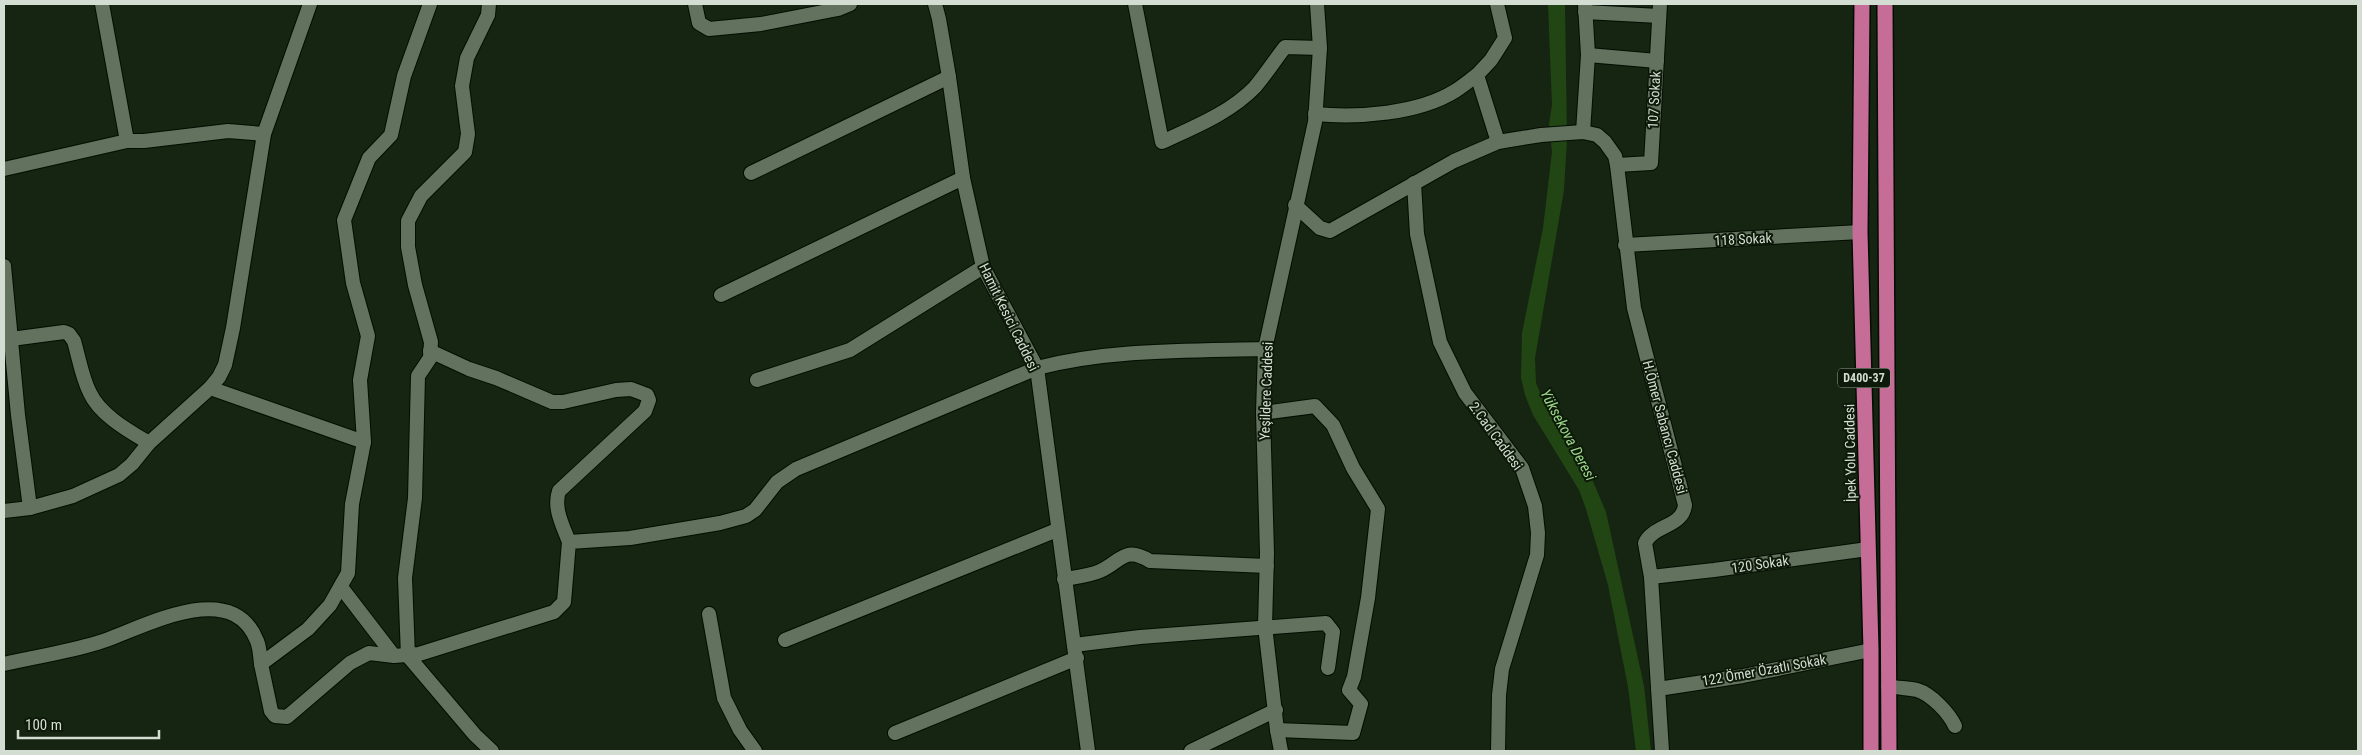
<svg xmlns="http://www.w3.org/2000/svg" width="2362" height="755" font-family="'Roboto Condensed',sans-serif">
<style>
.water{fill:#214614}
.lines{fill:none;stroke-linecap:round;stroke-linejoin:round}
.minor-casing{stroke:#030d01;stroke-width:16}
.highway-casing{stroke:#030d01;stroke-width:18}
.minor{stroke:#62725e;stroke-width:14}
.highway{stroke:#c66d97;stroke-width:15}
.labels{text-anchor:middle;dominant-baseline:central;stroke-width:4;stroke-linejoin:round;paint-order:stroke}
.shield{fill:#0d1a09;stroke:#98a296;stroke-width:1}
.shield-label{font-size:12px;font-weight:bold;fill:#d4ddd2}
.street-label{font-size:14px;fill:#d4ddd2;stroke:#0d1a09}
.water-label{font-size:15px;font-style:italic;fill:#9cd68a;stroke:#0d1a09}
</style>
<rect width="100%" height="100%" fill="#162412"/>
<polygon class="water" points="1548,4 1565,4 1567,140 1564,190 1535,358 1536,383 1541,395 1592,479 1606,512 1644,686 1651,751 1636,751 1628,687 1608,585 1586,509 1579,490 1533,415 1525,395 1521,378 1522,333 1543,228 1552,152 1549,124 1552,105"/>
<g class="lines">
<g class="minor-casing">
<g id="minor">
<polyline points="102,4 127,141 144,141 228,131 264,134"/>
<polyline points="489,4 488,15 467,58 462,86 468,134 465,152 421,196 408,221 408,247 415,285 431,342 430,358 418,376 415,498 405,578 408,656 475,735 492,751"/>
<polyline points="695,4 699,23 709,29 761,24 838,9 850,4"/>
<polyline points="935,4 939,19 949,77 963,178 983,267 1037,368 1088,751"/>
<path d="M1135,4L1162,142C1194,127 1230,113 1255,87C1266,74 1275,60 1285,47L1320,48"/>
<polyline points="1497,4 1505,38 1491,60 1477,75 1498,142"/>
<polyline points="1585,12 1659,16"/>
<polyline points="1588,55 1657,61"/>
<path d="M1315,114C1358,118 1418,114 1455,91C1463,86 1470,80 1477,75"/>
<polyline points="1583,132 1588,55 1585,4"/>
<polyline points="1617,165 1651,163 1660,4"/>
<polyline points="4,169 127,141"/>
<polyline points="751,173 949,77"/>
<polyline points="1414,183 1417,234 1440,342 1465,393 1522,468 1535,506 1538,533 1537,555 1502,669 1499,695 1498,751"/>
<path d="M1295,205L1320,228L1330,231L1454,161L1498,142L1541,135L1583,132L1597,135L1605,142L1615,156L1617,165L1634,308L1685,505C1683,527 1653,525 1645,543L1651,577L1662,751"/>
<polyline points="1625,245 1860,232"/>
<polyline points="4,266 18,415 30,508"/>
<polyline points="721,295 963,178"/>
<path d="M11,339L64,332L69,334L74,341C79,358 82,378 90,393C100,415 129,431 149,443"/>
<path d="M430,351L469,369L496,378L552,402H563L616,390L631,389L647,395L649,400L645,411L559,491C553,508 563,526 569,542"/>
<polyline points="757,380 850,350 983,267"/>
<polyline points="210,388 364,442"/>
<polyline points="1263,413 1315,406 1333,425 1353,468 1378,509 1368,598 1354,677 1349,690 1361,704 1353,733 1277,730"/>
<polyline points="4,511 30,508 73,496 119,475 132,464 149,443 210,388 219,377 225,365 233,328 264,134 310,4"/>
<polyline points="1651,577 1714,570 1868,549"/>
<path d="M1064,579C1076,577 1089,576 1100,571C1121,562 1124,545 1150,561L1267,566"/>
<polyline points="341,587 394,656"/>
<polyline points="709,614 724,698 740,730 755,751"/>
<polyline points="785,640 1057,530"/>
<polyline points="1074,645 1140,637 1326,623 1333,632 1328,668"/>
<path d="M4,664C35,657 67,652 97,643C140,630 231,575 257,641C260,648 260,657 261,664L308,629L330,605L348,573L352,504L364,442L360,380L368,336L353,283L344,220L369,158L391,135L404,76L430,4"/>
<path d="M261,664L271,711L275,716L287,717L350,663L369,653L394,656L419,654L554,612L564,602L569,542L630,538L720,523L746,516L755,510L777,482L796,469L1037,368C1111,349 1189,351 1265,349"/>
<path d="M1888,686C1897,688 1908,688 1917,690C1931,694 1949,713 1955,726"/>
<polyline points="1658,689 1743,676 1871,650"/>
<polyline points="895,733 1077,658"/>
<polyline points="1191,751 1276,710"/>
<polyline points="1281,751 1277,730 1265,626 1267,553 1263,413 1265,349 1315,122 1320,48 1317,4"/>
</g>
</g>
<g class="highway-casing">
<g id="highway">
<polyline points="1862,4 1860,232 1871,650 1871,751"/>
<polyline points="1885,4 1889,751"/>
</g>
</g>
<use href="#minor" class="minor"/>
<use href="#highway" class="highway"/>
</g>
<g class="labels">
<rect class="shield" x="1838" y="368.5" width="52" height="19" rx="4"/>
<g class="shield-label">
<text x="1864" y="378">D400-37</text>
</g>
<g class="street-label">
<text transform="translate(1654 100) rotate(-87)">107 Sokak</text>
<text transform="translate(1743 239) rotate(-3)">118 Sokak</text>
<text transform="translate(1009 317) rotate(64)">Hamit Kesici Caddesi</text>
<text transform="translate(1266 391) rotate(-88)">Yeşildere Caddesi</text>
<text transform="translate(1665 427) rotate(75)">H.Ömer Sabancı Caddesi</text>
<text transform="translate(1496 436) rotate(54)">2.Cad Caddesi</text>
<text transform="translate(1850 453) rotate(-91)">İpek Yolu Caddesi</text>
<text transform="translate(1760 564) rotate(-8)">120 Sokak</text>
<text transform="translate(1764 670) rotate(-10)">122 Ömer Özatlı Sokak</text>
</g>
<g class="water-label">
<text transform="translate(1568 435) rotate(62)">Yüksekova Deresi</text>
</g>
</g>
<rect width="2362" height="755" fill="none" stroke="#d4ddd2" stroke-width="10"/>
<path d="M18 730v8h141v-8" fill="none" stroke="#d4ddd2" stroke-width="2.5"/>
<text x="25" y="730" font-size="15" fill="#d4ddd2" stroke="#0d1a09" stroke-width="4" paint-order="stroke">100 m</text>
</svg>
